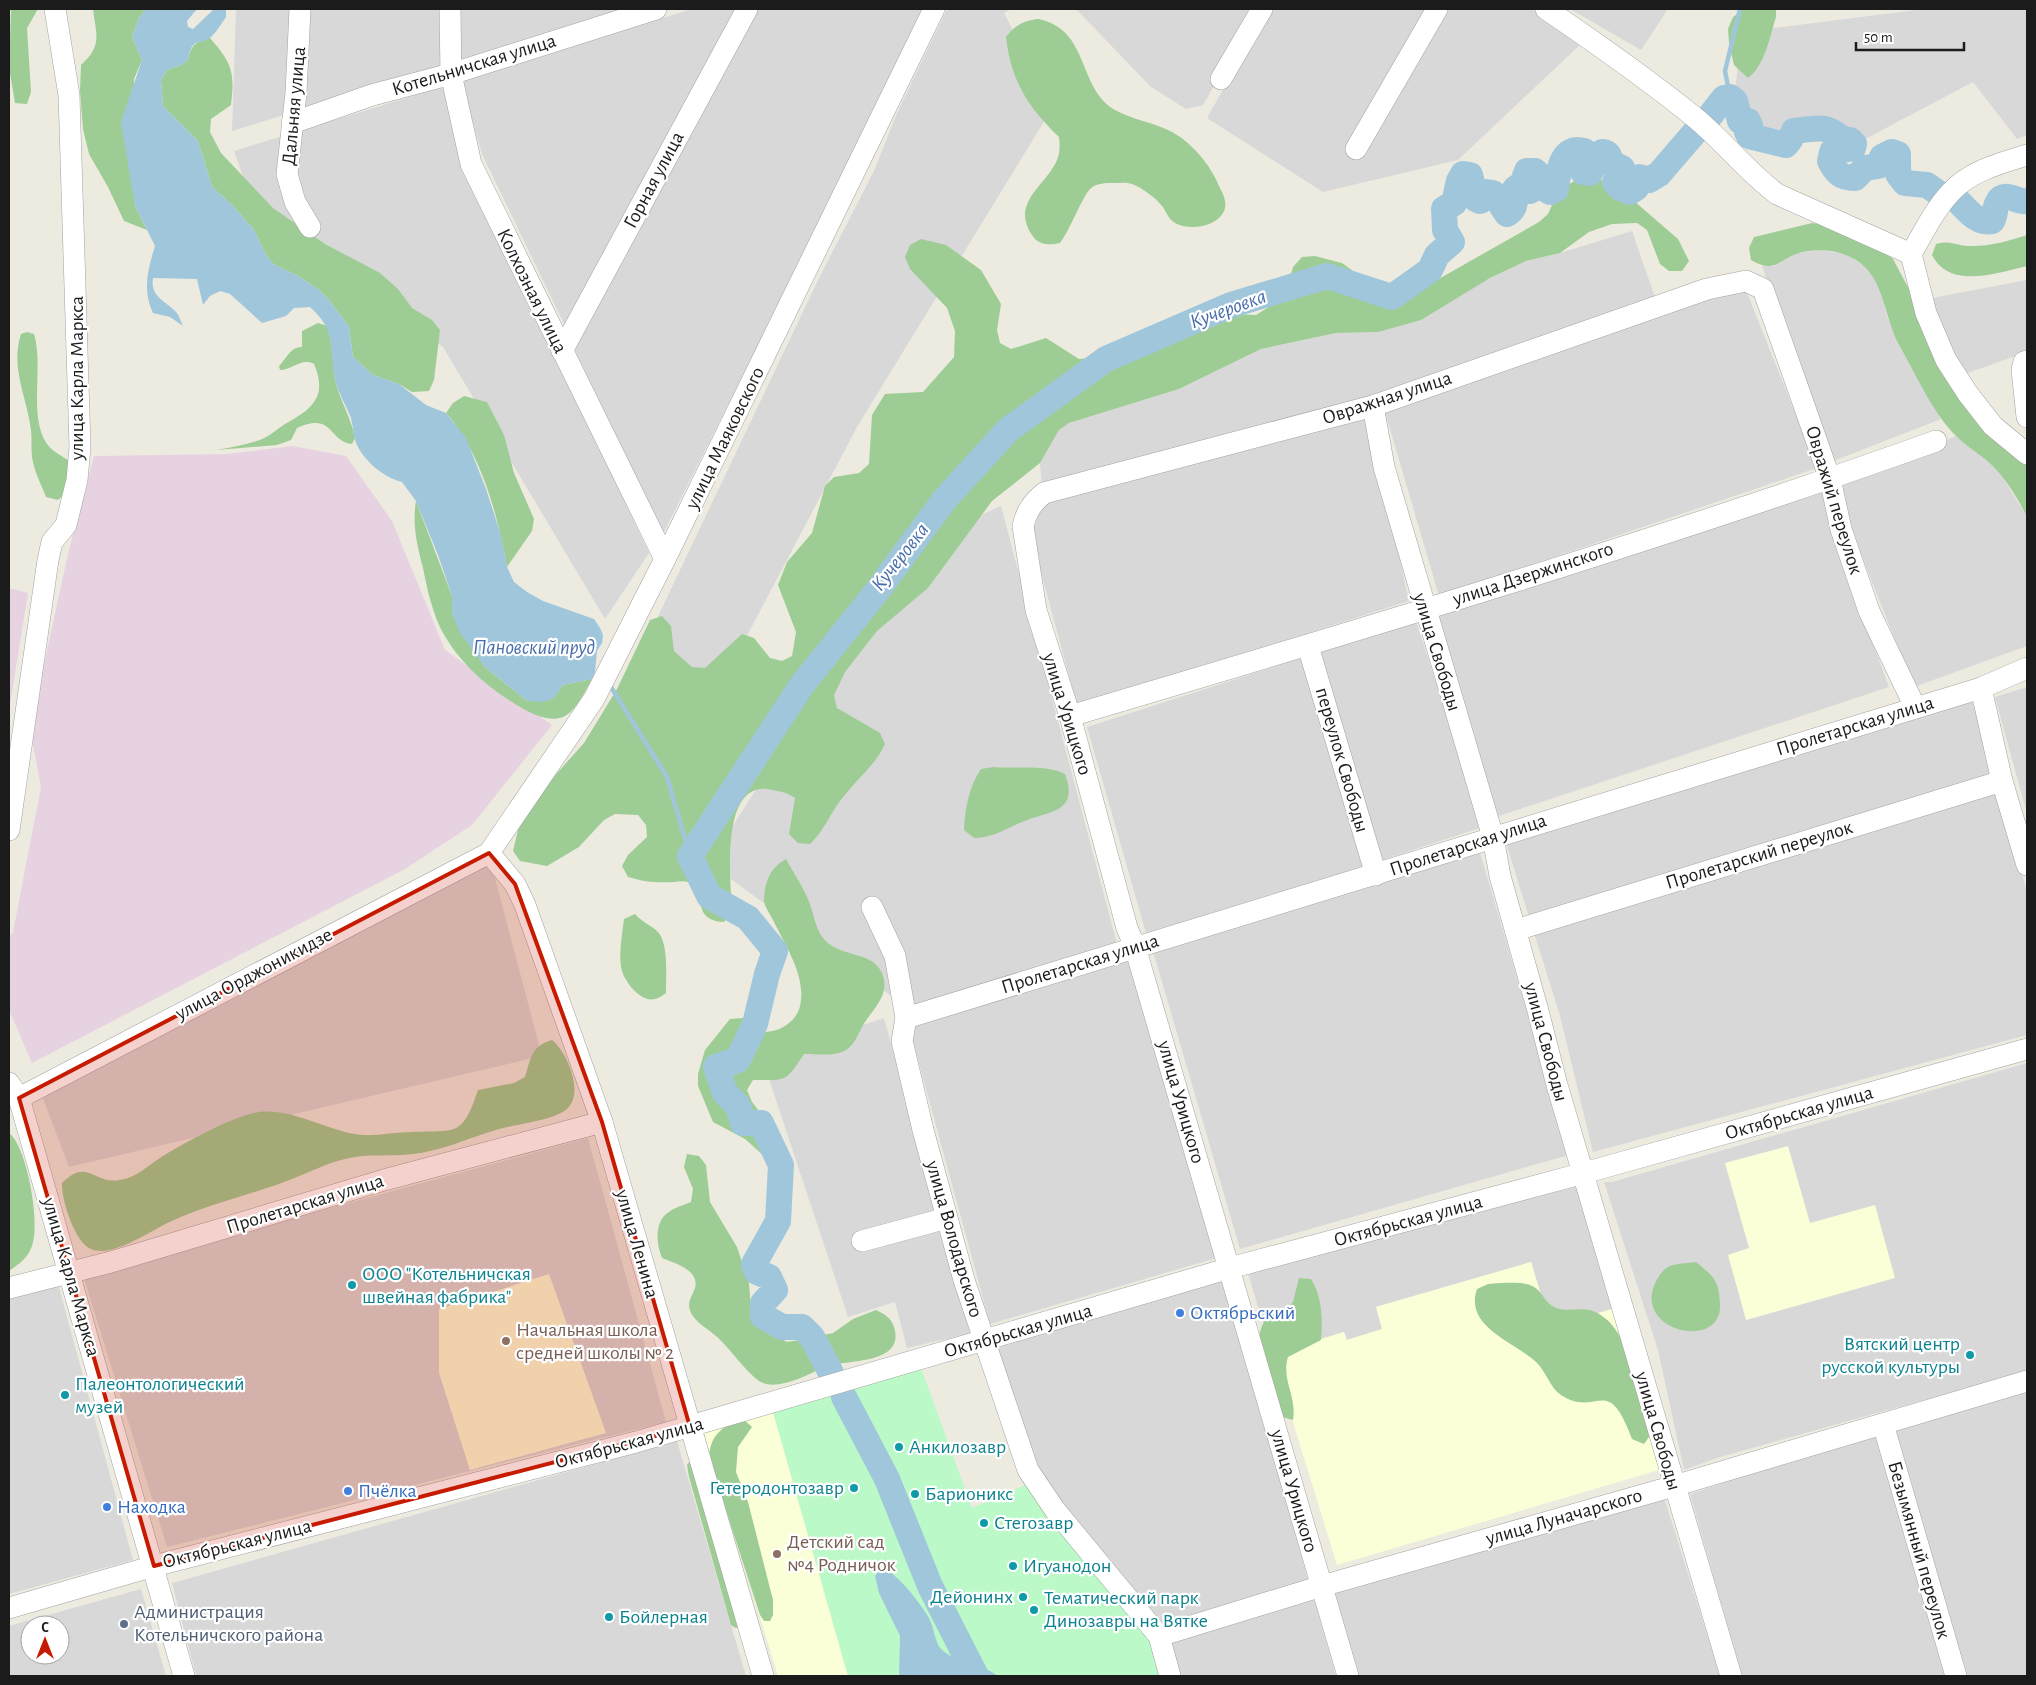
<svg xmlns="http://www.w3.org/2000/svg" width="2036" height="1685" font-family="'Alegreya Sans',sans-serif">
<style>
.residential{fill:#d9d8d8;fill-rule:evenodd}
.industrial{fill:#e6d2e0}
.education{fill:#faffd7}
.forest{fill:#9dcd94}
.park{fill:#bbfac8}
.water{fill:#a0c6dc}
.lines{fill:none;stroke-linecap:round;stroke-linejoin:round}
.stream{stroke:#a0c6dc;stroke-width:4.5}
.river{stroke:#a0c6dc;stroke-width:26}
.minor-casing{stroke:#a2a2a2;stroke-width:22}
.minor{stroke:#fff;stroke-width:21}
.marked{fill:#c61b00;fill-opacity:0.2;stroke:#c61b00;stroke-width:4;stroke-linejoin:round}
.culture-dot{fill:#0f9aa8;stroke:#fff;stroke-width:2}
.shop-dot{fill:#3f7fe0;stroke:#fff;stroke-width:2}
.education-dot{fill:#8d6e63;stroke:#fff;stroke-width:2}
.service-dot{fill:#5c6f8a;stroke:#fff;stroke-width:2}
.labels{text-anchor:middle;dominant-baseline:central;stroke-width:4.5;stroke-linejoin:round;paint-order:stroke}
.street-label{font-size:20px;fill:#1b1b1b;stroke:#fff}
.culture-label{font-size:20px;fill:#0d838f;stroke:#fff;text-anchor:start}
.shop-label{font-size:20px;fill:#366cbe;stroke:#fff;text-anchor:start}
.education-label{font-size:20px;fill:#785e54;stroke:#fff;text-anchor:start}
.service-label{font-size:20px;fill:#4e5e75;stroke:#fff;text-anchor:start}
.water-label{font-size:21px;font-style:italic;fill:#476cab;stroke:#fff}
</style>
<rect width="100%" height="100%" fill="#edebe0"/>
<g class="residential">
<polygon points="236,9 443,9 441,66 232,131"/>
<polygon points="458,9 630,9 456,61"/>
<polygon points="692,9 736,9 567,330 482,154 461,80"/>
<polygon points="756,9 926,9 663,534 573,346"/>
<polygon points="947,9 1011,9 1004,13 1053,107 857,427 700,725 631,673 820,276 874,171 897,113"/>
<polygon points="1076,9 1258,9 1203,105 1186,109 1151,87"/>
<polygon points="1268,9 1531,9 1582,43 1458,160 1323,192 1207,118"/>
<polygon points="1570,9 1668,9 1641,50"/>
<polygon points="1924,9 2027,9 2027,135 2017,139 1973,82 1850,147 1731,123 1742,32"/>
<polygon points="445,86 464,164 649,553 605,619 443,347 260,225 234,151"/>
<polygon points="1632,231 1656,300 1375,397 1042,488 1040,463 1059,430 1069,423 1179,389 1261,349 1336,333 1378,332 1526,261 1560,253"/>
<polygon points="1823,250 1848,255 1869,269 1881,291 1887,316 1897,341 1941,419 1831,462 1762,266 1774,266 1798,253"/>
<polygon points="2027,280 2027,352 1965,374 1947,346 1932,298"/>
<polygon points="1744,285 1817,468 1439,596 1383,405"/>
<polygon points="1368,413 1409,601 1077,706 1023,505"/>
<polygon points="1956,436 1986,459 2002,476 2027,517 2027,646 1914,687 1834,487"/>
<polygon points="1826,486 1851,585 1889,687 1496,817 1434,615"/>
<polygon points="1001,506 1117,944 913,1012 709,863 823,685 947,530"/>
<polygon points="1416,621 1483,827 1364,866 1146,933 1087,727"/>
<polygon points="2027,687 2027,814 1995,697"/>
<polygon points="1972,701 2027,891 2027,1035 1593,1152 1560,1016 1506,843"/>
<polygon points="1479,849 1569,1155 1240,1249 1153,951"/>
<polygon points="491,863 542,1056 69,1167 42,1096"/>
<polygon points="1129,957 1220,1257 990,1324 908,1023"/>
<polygon points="884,1018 972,1333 907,1348 895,1302 848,1317 762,1058"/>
<polygon points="2027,1063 2027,1371 1720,1457 1684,1470 1658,1350 1604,1182 1612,1182"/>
<polygon points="588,1138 666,1422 167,1547 83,1275"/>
<polygon points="1581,1182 1612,1309 1550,1327 1531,1262 1376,1307 1383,1329 1347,1340 1344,1332 1272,1354 1248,1273"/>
<polygon points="57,1280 133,1560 9,1594 9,1295"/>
<polygon points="1225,1280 1308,1580 1160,1626 1043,1479 996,1348"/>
<polygon points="2027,1390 2027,1676 1742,1676 1690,1494 1829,1448"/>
<polygon points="677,1441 746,1676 196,1676 172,1583"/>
<polygon points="1664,1497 1720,1676 1358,1676 1334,1592"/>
<path d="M141,1589L166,1676H9V1626ZM30,1625H60V1655H30Z"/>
<polygon points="1314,1599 1336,1676 1174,1676 1166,1641"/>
</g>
<g class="industrial">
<polygon points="293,446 346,456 392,521 445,650 552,725 472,825 405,869 32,1063 9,1010 9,937 13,932 41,787 30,729 68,554 94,456 226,454"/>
<polygon points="9,588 28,593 9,711"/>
</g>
<g class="education">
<polygon points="1788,1146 1810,1223 1875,1205 1895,1278 1746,1320 1728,1255 1749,1248 1725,1163"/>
<polygon points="1531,1262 1551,1327 1612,1309 1659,1470 1337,1565 1272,1354 1344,1332 1347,1340 1382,1329 1376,1307"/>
<polygon points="549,1274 606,1433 470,1470 439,1373 439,1309"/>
<polygon points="773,1412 848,1676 778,1676 703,1431"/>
</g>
<g class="forest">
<polygon points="11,9 38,9 27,28 31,92 27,104 15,103 9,67"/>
<path d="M93,9H146L139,18L132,37L142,60L134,79L133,185L135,206L147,230L124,221L108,187L89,154L83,129L80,91L81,65C103,45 96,35 93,9Z"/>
<path d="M1744,9L1776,10V17C1770,36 1765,66 1748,78L1734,65L1729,43L1728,29L1733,17Z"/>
<path d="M1038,19C1090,29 1077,88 1115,110C1131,119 1151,122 1168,130C1190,140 1211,165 1220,188C1224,195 1228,205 1223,213C1215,227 1189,231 1175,223C1168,219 1167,212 1162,206C1156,198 1141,187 1132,184C1126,182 1119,183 1113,183C1105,183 1098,183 1091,188C1083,195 1070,230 1060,243C1049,245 1039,246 1032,235C1010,202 1046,186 1057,160C1060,152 1060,146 1059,137C1028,107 1011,81 1006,37C1015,25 1023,21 1038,19Z"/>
<path d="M210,38C232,63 235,72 231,105L211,119L210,132L221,153L273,208L325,244L380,273L398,289L412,308L432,320L440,330L434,380L429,391L412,392L399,384L373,375L353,357L349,327L329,300L319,290L298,276L273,264L266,255L254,230L233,206L212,187L198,141L163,106L161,80L167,70L181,65L188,60C191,45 196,41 210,38Z"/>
<path d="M1581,177L1607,181L1619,188L1678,239L1689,261L1682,271H1669L1660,264L1647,230L1637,223L1612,224L1589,232L1560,253L1526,261L1490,278L1421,320L1378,332L1336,333L1261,349L1179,389L1069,423L1059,430L1040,463L992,501L928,588L877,631L845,672L834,695L837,708L880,733L885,744C876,764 858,778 844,796C831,811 825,830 810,844L798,843L789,834L795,798C786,792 779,791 767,789C719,784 731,885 732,912L724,922C691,920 708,896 689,883C684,880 679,882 674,882C655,883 646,882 628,877L622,866L628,855L647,837L646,825L638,815L615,814L604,820L579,847L547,866L520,861L513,851L519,826L542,790L584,743L617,689L650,620L662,616L671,626L674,651L692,667L705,668L742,634L754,638L770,658L782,661L792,656L796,632L778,585L787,562L812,533L825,486L834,477L859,473L869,464L872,415L885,394L923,392L954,357L955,331L947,308L910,269L905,257L910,245L921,239L946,245L981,270L1001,304L997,330L1000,343L1011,349L1046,338L1079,359L1104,357L1183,317L1209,313L1256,315L1280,300L1287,290L1293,267L1302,257L1315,256L1342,263L1353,271L1367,294L1379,298L1414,293L1539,222L1548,214L1558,191Z"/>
<path d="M1812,223L1825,225L1873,244L1893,259L1911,293L2027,462V517C2016,495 2004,475 1985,459C1975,451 1964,444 1955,435C1931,410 1916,374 1899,345C1882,313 1885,271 1848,256C1833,249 1814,249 1799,253C1778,260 1775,274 1751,260L1749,248L1754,237Z"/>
<path d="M2027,235V266C1997,273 1950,290 1932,255L1936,244C1951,240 1954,245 1968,246C1987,247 2009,241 2027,235Z"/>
<path d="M318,323L327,326C333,343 332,361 335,379C339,399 351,417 355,438L352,444C329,442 333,411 297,428L291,440L277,445L216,450C232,447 247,445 262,439C270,436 277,429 285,424C312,409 328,397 314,364C302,357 292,370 280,370L279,366C287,358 290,347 302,347V331Z"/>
<path d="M27,332L34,334C44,367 28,416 47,444C52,451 62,456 69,461L68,491L58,500L46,497C41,484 34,471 32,457C31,448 32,439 31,430C27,397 10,367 21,334Z"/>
<path d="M464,396L487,402L504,435L514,473L534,519L532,531L507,567C498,516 481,452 446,413L453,403Z"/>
<path d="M416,501L452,596V614L485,667L527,701L552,699L563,685L592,679C585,691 577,709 565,716C553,723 533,715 522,708C486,688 447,653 434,612C429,598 426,583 423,568C417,545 412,524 416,501Z"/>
<path d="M993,767C1016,769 1046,764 1065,774C1080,814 1047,811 1022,822C1005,829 992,838 974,838L964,830C965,809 969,786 981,769Z"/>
<path d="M786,859C793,872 802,885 808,899C814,912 814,926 823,938C837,956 868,952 879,968C894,990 875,1007 865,1022C858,1033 855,1047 842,1052C832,1056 815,1054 804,1054C785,1083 787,1080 753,1080L747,1090L752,1102L776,1133L774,1150L764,1156L745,1139L713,1122L698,1086V1074L705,1050L730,1019L743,1018C745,1021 748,1027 752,1029C770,1038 796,1025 800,1006C807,977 785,945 773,920C770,914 764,906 764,900C765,881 770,868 786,859Z"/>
<path d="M635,914C642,922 649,924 657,931C669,942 666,978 666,993C663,995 659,998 655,999C640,1003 623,980 621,967C619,951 622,935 624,919Z"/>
<path d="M552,1040C567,1052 584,1092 568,1108C555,1121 514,1124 496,1130C468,1138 442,1151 413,1154C390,1157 368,1153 345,1159C327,1163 310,1172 292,1179C254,1194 212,1203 174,1220C154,1228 113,1259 91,1249C75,1243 61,1199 62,1183C88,1157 94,1185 120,1180C136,1178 150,1164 163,1156C186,1142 233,1116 259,1112C295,1108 328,1132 362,1135C379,1136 395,1132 412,1132C456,1130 462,1138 478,1090L514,1083L525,1077C531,1058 531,1046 552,1040Z"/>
<path d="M9,1133C27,1146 41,1225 32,1246C28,1258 19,1264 9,1271Z"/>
<path d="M687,1154L699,1156L706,1165L710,1202L737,1247L749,1283L751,1309L765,1330L787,1342L799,1340L833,1333L853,1319L876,1310C887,1315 893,1320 895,1331C902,1366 841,1359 822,1368C808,1375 777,1391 761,1382C750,1377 728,1346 716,1336C707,1328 697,1324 691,1313C686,1302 692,1297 695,1288C700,1270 674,1263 662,1258C656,1244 654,1221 669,1212C675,1207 684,1205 691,1202L693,1189L684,1167Z"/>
<path d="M1696,1262C1713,1276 1719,1280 1720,1303C1724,1351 1636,1333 1654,1286C1664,1262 1673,1265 1696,1262Z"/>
<path d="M1299,1278L1311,1279C1322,1296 1323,1320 1321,1340L1288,1357C1281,1380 1297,1395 1293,1420L1282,1417C1271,1389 1235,1317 1285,1311L1293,1302Z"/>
<path d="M1501,1283C1513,1283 1529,1281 1538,1290C1544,1296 1546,1303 1554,1307C1565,1313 1583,1306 1595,1312C1631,1327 1641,1399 1651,1434L1644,1444L1632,1439C1607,1371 1598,1419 1561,1395C1550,1388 1546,1371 1536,1362C1513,1341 1464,1327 1477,1289L1488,1284Z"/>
<path d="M736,1419H743L752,1427L738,1447L736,1472L748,1502L773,1600V1615L770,1621H764L760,1615L709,1458C710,1437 719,1430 736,1419Z"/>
<polygon points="691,1460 742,1626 736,1628 731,1625 689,1477 687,1465"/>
</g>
<polygon class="park" points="920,1365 972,1508 1025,1485 1159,1651 1166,1676 848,1676 773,1412"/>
<g class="water">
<path d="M146,9H197L187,21L188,27L193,29L214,9H226V17C222,23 217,31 211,37C199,47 193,34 188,60L181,65L167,70L161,80L163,106L198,141L212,187L233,206L254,230L266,255L273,264L298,276L319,290L329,300L349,327L353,357L373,375L399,384L426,405L446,413L466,438L486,489L501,535L507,567L514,582L527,592L543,601L594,619L600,628L603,635L602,643L597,651L595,672L592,679L563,685L553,699L542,702L527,701L485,667L460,633L452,614V596L438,555L416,501L402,482C384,478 361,459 355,440C353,433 353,425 351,418C346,405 338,393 335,379C329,347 337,331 310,307L294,308L286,316L262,323L230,294L220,291L210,296L203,305L197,279L153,278C150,297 165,300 176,312C179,315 181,322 183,326L170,317L153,313C142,290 148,269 155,246L135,206L121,122L142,60L132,37L139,18Z"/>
<path d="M886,1569C903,1581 918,1600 929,1618C934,1627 935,1644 942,1650C959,1664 982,1664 998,1676H899L900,1636L879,1593L875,1576L879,1570Z"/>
</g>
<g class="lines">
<g class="stream">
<polyline points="1730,97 1725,71 1740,9"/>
<polyline points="611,687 667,777 690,856"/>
</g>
<g class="river">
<path d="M1710,116L1724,98L1730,97L1735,101L1740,121H1748L1750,125L1747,132L1749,136L1786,145L1790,140L1794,131C1803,130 1816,127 1825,129C1836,131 1839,140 1850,140L1854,144L1853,148L1832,152L1830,161C1836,173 1841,178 1855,178L1865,168L1878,166L1882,157L1892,152L1898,154V174L1905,183L1927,185L1941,195"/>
<path d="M1958,201C1968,211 1977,224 1992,221C1996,215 1994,208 1998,202C2004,190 2018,203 2027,201"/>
<path d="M831,1373L812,1337L802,1327H782L763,1316V1303L775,1290L769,1277L757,1272L754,1264L778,1221L781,1165L761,1123H743L738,1106L725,1093L716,1067L738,1060L755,1024L767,974L775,951L748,918L709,896L690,856L802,685L878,590L945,499L1008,430L1106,359L1231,305L1327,276L1392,297L1430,270L1437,255L1452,242L1445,230L1444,209L1454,203L1459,181L1463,174L1470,175L1476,199L1480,201L1486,192L1493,193L1507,214C1518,207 1514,200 1515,189L1519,186L1530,191L1533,189L1532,183L1525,176L1527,171H1535L1540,176L1542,187L1550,192L1556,189C1558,174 1561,144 1584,151C1585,160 1577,162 1583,172L1590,173L1595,163L1596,156L1602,152C1610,153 1609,156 1611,163L1622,168L1615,182L1620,188L1630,192L1636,188L1639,177L1649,180L1659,174L1696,131"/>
<polyline points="844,1397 887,1479 930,1586 976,1676"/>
</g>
<g class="minor-casing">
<g id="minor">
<polyline points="300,9 296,93 287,174 295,202 310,227"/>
<polyline points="450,9 451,74 471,164 665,559"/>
<path d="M1546,9C1596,43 1646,78 1693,116C1723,140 1746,171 1777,194L1911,254"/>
<polyline points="1221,79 1262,9"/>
<polyline points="292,123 372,95 451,74 656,9"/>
<polyline points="1356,149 1437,9"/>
<polyline points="1911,254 1926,313 1946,360 1968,394 1993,426 2027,454"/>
<path d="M1911,254C1923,233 1935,209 1951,192C1970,171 2001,163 2027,155"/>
<polyline points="562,351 747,9"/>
<polyline points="2027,361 2024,362 2022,370 2027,417"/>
<polyline points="1373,406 1384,467 1493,837 1500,876 1537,1007 1557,1085 1731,1676"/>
<polyline points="1308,646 1376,875"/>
<polyline points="1981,688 2002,781 2027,865"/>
<path d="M1070,716C1360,630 1651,543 1936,441"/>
<polyline points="9,830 48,560 52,542 66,525 77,480 80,447 69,95 55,9"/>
<polyline points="489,853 515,884 525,905 602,1122 763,1676"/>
<polyline points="872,907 895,956 906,1018 902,1041 923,1130 964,1280 1028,1470 1055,1510 1159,1636 1170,1676"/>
<polyline points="1516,930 2002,781"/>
<polyline points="906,1018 1981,688 2027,668"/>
<polyline points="9,1083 19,1098 184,1676"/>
<polyline points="19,1098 489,853 594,699 665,559 934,9"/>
<polyline points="862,1241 947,1218"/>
<polyline points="9,1288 111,1262 384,1180 602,1122"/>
<polyline points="1883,1424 1956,1676"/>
<polyline points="9,1608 154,1566 636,1442 1230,1268 1584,1173 2027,1049"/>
<polyline points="1159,1636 1322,1586 1674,1486 2027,1381"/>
<path d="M1348,1676L1135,947L1127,928L1070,716L1036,610L1023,526C1026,512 1032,503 1044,493L1373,406L1707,289L1746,281L1763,289L1830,479L1841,529L1869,611L1915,707"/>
</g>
</g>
<use href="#minor" class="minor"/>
</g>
<path class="marked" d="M489,853L515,884L602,1122L690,1427L154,1566L19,1098Z"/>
<g class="culture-dot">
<circle cx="352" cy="1285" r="5"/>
<circle cx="1970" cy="1355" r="5"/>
<circle cx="65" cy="1395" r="5"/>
<circle cx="899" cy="1447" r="5"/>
<circle cx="854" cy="1488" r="5"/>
<circle cx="915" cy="1494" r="5"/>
<circle cx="984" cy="1523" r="5"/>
<circle cx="1013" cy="1566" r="5"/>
<circle cx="1023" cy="1597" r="5"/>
<circle cx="1034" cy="1610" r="5"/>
<circle cx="609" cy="1617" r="5"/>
</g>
<g class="shop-dot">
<circle cx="1180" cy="1313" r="5"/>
<circle cx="348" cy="1491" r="5"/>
<circle cx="107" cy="1507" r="5"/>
</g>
<g class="education-dot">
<circle cx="506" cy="1341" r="5"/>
<circle cx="777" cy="1554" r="5"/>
</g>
<circle class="service-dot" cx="124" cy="1624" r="5"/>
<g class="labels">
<g class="street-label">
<text transform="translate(474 65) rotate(-17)">Котельничская улица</text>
<text transform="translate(294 106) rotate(-85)">Дальняя улица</text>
<text transform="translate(654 180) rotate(-62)">Горная улица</text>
<text transform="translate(532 291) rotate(64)">Колхозная улица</text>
<text transform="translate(77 378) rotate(-90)">улица Карла Маркса</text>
<text transform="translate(1387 398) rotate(-18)">Овражная улица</text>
<text transform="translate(725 438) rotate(-64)">улица Маяковского</text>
<text transform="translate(1834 500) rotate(73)">Овражий переулок</text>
<text transform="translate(1533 574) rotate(-18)">улица Дзержинского</text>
<text transform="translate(1437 652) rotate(73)">улица Свободы</text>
<text transform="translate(1067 714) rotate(73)">улица Урицкого</text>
<text transform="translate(1855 726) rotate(-17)">Пролетарская улица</text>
<text transform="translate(1342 760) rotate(74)">переулок Свободы</text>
<text transform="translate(1468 845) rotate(-18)">Пролетарская улица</text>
<text transform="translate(1759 855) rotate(-17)">Пролетарский переулок</text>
<text transform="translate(1080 964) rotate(-17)">Пролетарская улица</text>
<text transform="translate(254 974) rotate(-28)">улица Орджоникидзе</text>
<text transform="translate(1546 1042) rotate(75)">улица Свободы</text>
<text transform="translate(1181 1102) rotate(74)">улица Урицкого</text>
<text transform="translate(1799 1113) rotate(-16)">Октябрьская улица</text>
<text transform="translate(305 1204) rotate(-17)">Пролетарская улица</text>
<text transform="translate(1408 1221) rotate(-15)">Октябрьская улица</text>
<text transform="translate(954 1239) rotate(74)">улица Володарского</text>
<text transform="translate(637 1244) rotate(74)">улица Ленина</text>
<text transform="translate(71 1277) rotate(74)">улица Карла Маркса</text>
<text transform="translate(1018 1331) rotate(-16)">Октябрьская улица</text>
<text transform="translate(1658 1431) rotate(74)">улица Свободы</text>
<text transform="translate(629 1443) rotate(-15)">Октябрьская улица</text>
<text transform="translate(1294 1491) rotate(74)">улица Урицкого</text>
<text transform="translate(1564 1517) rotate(-16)">улица Луначарского</text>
<text transform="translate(237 1544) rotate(-14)">Октябрьская улица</text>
<text transform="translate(1919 1550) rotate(74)">Безымянный переулок</text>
</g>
<g class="culture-label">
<text x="362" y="1274">ООО "Котельничская<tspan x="362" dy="23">швейная фабрика"</tspan></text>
<text x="1960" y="1344" text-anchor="end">Вятский центр<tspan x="1960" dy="23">русской культуры</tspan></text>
<text x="75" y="1384">Палеонтологический<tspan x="75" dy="23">музей</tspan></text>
<text x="909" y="1447">Анкилозавр</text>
<text x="844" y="1488" text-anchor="end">Гетеродонтозавр</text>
<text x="925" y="1494">Барионикс</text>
<text x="994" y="1523">Стегозавр</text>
<text x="1023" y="1566">Игуанодон</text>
<text x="1013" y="1597" text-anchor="end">Дейонинх</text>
<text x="1044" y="1598">Тематический парк<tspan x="1044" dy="23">Динозавры на Вятке</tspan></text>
<text x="619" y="1617">Бойлерная</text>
</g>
<g class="shop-label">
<text x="1190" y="1313">Октябрьский</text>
<text x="358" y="1491">Пчёлка</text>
<text x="117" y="1507">Находка</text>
</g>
<g class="education-label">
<text x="516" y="1330">Начальная школа<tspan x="516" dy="23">средней школы № 2</tspan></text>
<text x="787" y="1542">Детский сад<tspan x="787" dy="23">№4 Родничок</tspan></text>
</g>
<g class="service-label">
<text x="134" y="1612">Администрация<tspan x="134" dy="23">Котельничского района</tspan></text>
</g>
<g class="water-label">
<text transform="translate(1228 309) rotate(-20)">Кучеровка</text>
<text transform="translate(900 557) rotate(-52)">Кучеровка</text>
<text x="534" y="647">Пановский пруд</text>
</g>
</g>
<rect width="2036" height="1685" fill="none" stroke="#1b1b1b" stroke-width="20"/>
<g transform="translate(45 1640)"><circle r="24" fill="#ffffff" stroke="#a4a4a4"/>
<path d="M0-4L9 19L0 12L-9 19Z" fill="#c61b00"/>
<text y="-8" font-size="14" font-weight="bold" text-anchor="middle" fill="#1b1b1b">С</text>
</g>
<path d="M1856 42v8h108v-8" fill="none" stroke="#1b1b1b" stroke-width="2.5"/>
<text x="1864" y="42" font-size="15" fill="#1b1b1b" stroke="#ffffff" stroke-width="4" paint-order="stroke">50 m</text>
</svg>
